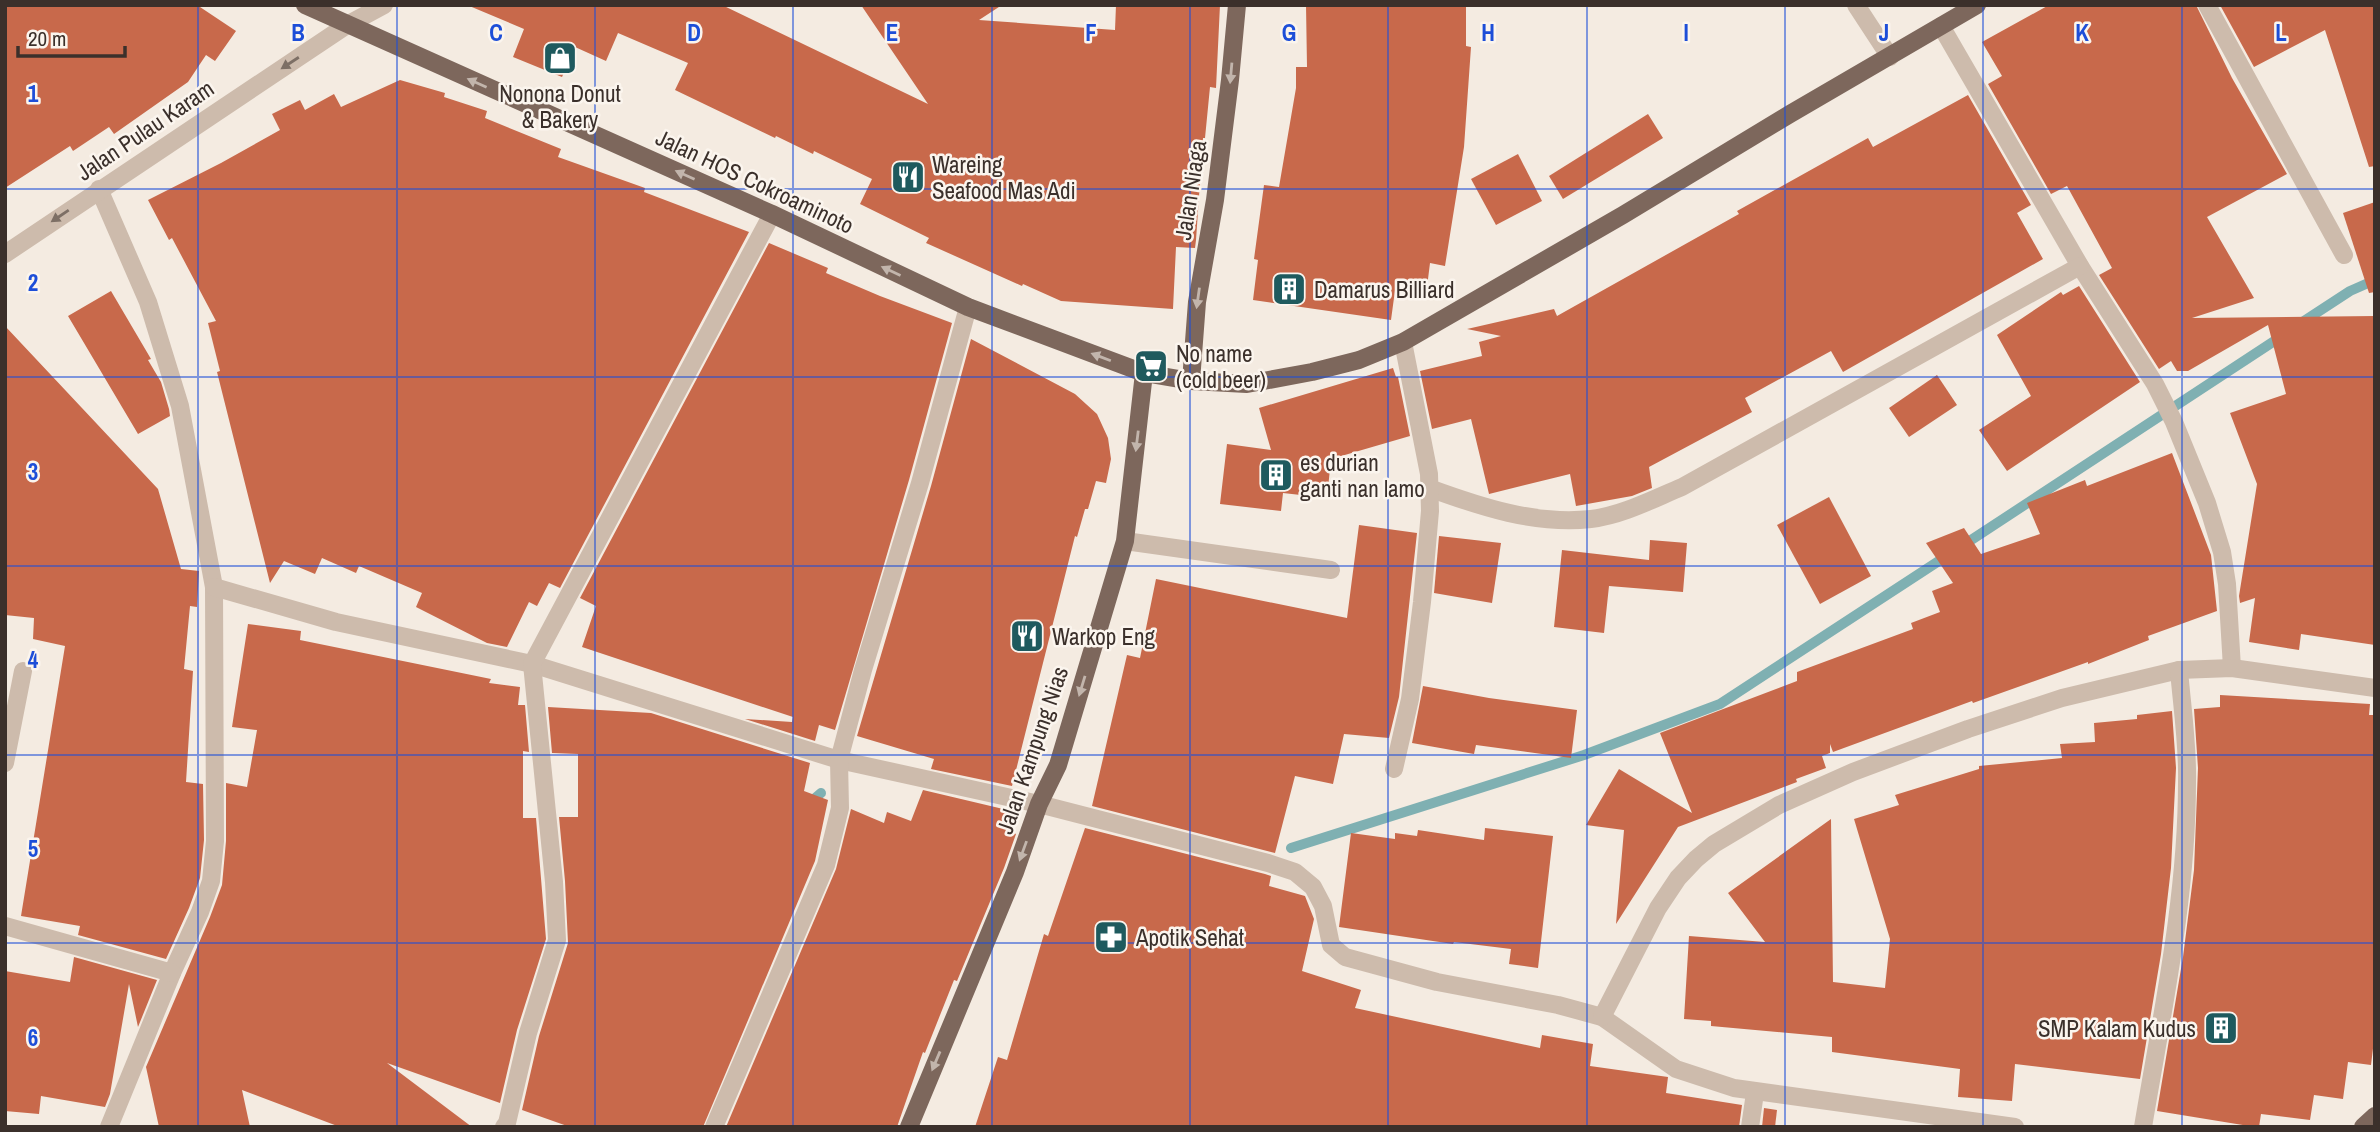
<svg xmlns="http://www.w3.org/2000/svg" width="2380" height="1132" font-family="'Archivo Narrow',sans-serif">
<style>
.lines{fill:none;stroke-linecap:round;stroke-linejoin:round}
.stream{stroke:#7fb0b2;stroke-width:10}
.building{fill:#c8694b}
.minor{stroke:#cdbbac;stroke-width:18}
.major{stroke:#7d675c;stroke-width:18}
.oneway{fill:#7d6f65}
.oneway2{fill:#c2b5ac}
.grid{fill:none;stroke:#1d4ed8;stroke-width:2;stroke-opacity:0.55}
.labels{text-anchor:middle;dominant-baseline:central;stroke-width:5;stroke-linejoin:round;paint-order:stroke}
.poi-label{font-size:23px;fill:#3b302b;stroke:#fbf5ee;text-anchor:start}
.street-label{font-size:23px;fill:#3b302b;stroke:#fbf5ee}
.grid-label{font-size:23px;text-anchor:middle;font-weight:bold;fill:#1d4ed8;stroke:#fbf5ee;stroke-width:5;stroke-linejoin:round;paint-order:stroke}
</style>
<rect width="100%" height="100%" fill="#f4ebe1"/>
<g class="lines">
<g class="stream">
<polyline points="2301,323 2350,291 2375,280"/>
<polyline points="1962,546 2282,336"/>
<polyline points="807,805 821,793"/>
<polyline points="1291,848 1584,755 1720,704 1948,555"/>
</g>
</g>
<g class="building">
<polygon points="5,5 197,5 236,31 215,61 206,55 188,82 114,134 109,127 73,151 70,146 5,188"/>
<polygon points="467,5 722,5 928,104 861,5 1002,5 979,20 1115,30 1116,5 1220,5 1216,88 1210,87 1205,138 1203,138 1196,240 1195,248 1176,247 1173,309 1061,301 1023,284 1022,286 926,243 929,238 860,204 872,179 814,151 813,154 776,136 775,138 675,90 688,63 618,33 606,61 575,47 562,77 513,57 524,29"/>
<polygon points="1306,5 1466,5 1466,46 1471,47 1464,147 1445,266 1430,263 1427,287 1396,283 1391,320 1253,300 1258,260 1254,259 1264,185 1279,187 1296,88 1296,67 1307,67"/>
<polygon points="2049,5 2196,5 2232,78 2287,174 2207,217 2254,298 2192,318 2375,316 2375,645 2301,634 2299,650 2249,642 2255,598 2240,603 2239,596 2257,484 2230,413 2286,394 2268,325 2188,371 2177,371 2171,361 2159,369 2099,275 2112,268 2067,186 2051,194 1988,84 2002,76 1982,42"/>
<polygon points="2220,5 2375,5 2375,166 2369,167 2325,30 2254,67"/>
<polygon points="400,80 445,93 444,97 487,111 485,118 561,149 558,157 645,188 644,192 749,232 560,588 549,583 537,606 529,602 507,647 487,643 416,607 422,593 359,566 356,573 322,558 315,574 284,561 270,583 217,372 220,371 208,323 216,321 172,238 169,240 148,200 221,163 280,130 272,114 300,100 305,110 334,94 341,107"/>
<polygon points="1968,95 2031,205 2017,213 2043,259 1843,372 1831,351 1745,398 1752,412 1649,467 1652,488 1632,496 1576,506 1570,474 1489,494 1471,419 1432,429 1420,371 1482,356 1479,342 1501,336 1467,329 1554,309 1557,316 1739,214 1737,211 1868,138 1873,147"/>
<polygon points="1648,114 1663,138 1563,199 1549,176"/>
<polygon points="1518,154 1542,201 1496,225 1471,179"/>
<polygon points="2375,202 2375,292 2369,293 2343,213"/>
<polygon points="769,243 828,268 826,273 880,296 952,323 909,480 835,730 819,725 815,741 745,719 792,722 793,717 582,647 596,606 580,598"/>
<polygon points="2079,286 2140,382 2007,471 1979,430 2031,396 1997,335 2061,292 2063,295"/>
<polygon points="111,291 151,359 148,360 161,382 169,409 170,416 138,434 68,316"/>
<polygon points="5,326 158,489 181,569 199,571 197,607 190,606 184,669 193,671 186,782 203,784 204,840 200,878 189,908 166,959 78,935 80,926 21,916 65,646 33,639 34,618 5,615"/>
<polygon points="971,339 1075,394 1097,414 1108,438 1111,459 1106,483 1096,481 1088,509 1085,509 1077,537 1075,536 1012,786 931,769 934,759 857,736 931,486"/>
<polygon points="1393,368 1396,377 1398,377 1410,436 1331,459 1327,498 1283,493 1281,511 1220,504 1227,444 1271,450 1259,408"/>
<polygon points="1937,375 1957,405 1909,437 1889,408"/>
<polygon points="2172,453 2211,555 2217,611 2148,636 2149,640 2088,664 2088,662 1973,703 1972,701 1833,752 1830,744 1830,753 1822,756 1826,768 1796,779 1797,782 1678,827 1616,924 1624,830 1586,825 1619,769 1692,813 1660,733 1797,681 1797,672 1913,629 1911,623 1940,612 1932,591 1953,583 1926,543 1964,528 1981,554 2040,534 2027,503 2085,480 2087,486"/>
<polygon points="1829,497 1871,576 1820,604 1777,525"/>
<polygon points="1359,525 1417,533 1399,697 1389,738 1344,734 1333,784 1295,776 1275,853 1092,806 1127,655 1140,658 1156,579 1347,618"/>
<polygon points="1439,536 1501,543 1492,603 1434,593"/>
<polygon points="1650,540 1687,543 1683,592 1609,586 1604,633 1554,627 1562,550 1649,560"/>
<polygon points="248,624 301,631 300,640 491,679 489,683 520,687 518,705 525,705 529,752 523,751 523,818 536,818 546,939 517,1030 500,1103 387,1063 472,1127 340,1127 242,1090 250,1127 159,1127 146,1067 210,917 222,885 226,841 226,783 247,787 257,730 232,727"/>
<polygon points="1423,686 1489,698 1577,710 1571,758 1476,745 1474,754 1412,743"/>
<polygon points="2220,695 2370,704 2369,715 2375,715 2375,1032 2371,1065 2348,1062 2343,1099 2314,1095 2310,1120 2261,1114 2259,1127 2255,1127 2157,1111 2183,957 2194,870 2198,768 2194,709 2220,707"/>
<polygon points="548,707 651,713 810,763 804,791 828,800 815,861 703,1127 570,1127 522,1110 539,1036 568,943 565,881 559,817 578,817 578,754 552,753"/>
<polygon points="2172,711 2176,768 2171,868 2161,954 2140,1079 2015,1064 2012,1101 1958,1097 1960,1069 1832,1052 1832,1037 1711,1026 1711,1021 1684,1019 1689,936 1765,942 1728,893 1831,819 1833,982 1885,988 1890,939 1854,819 1899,805 1895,795 1979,769 1979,766 2062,758 2060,744 2095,742 2094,723 2137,719 2137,715"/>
<polygon points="923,790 1020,813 1012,832 1016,834 1004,868 957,981 954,980 925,1053 923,1052 897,1127 726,1127 836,869 851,809 884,823 887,812 911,821"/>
<polygon points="1085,828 1265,874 1271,876 1269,886 1305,896 1314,919 1302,971 1361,990 1355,1008 1540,1048 1542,1035 1593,1044 1590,1066 1668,1077 1666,1093 1742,1105 1739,1127 975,1127 998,1057 1007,1060 1044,934 1048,936"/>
<polygon points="1485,828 1553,836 1538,968 1509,964 1511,949 1454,942 1453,944 1339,927 1351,833 1395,839 1395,833 1417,836 1418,830 1484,840"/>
<polygon points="74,957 157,980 138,1027 129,984 110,1094 105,1107 41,1096 39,1114 5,1111 5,971 70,982"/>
<polygon points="1764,1108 1777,1110 1775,1127 1762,1127"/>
</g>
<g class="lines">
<g class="minor">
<polyline points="1856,5 1890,57"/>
<polyline points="2207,5 2344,255"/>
<polyline points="1941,26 2080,266 2155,384 2174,422 2207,503 2222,552 2227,584 2232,668"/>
<polyline points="99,189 148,302 180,406 214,587 215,841 211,881 200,912 172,973 109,1127"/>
<polyline points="5,254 347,25 384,5"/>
<path d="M1429,488C1481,507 1535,525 1591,519C1623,515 1653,499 1682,487L2080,266"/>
<polyline points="1125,541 1331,570"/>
<polyline points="214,587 336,622 532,664 839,760 1039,804 1268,863 1295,872 1313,887 1323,906 1331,945 1345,957 1437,982 1558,1005 1602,1017 1676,1069 1734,1088 2015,1127"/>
<polyline points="5,763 23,671"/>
<polyline points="1394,769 1410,699 1422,602 1430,511 1429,474 1403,342"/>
<polyline points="5,926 172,973"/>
<polyline points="1602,1017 1658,908 1678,878 1696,859 1714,844 1779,805 1853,772 1968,729 2062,698 2179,670 2232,668 2375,688"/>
<polyline points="504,1127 507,1123 528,1033 557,940 554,882 532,664 772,214"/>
<polyline points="714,1127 826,865 840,808 839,760 863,670 920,483 968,307"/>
<polyline points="1750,1127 1755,1093"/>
<path d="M2143,1127C2162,1013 2187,898 2187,782C2188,745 2182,707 2179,670"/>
</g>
<g class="major">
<polyline points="305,5 772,214 968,307 1144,373 1191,381 1247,384 1312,372 1359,360 1403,342 1623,215 1790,114 1977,5"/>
<polyline points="1191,381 1197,302 1215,200 1230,80 1237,5"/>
<polyline points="909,1127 1015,872 1039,804 1058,765 1125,541 1144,373"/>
<polyline points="2363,1127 2375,1116"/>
</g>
</g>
<defs><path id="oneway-solid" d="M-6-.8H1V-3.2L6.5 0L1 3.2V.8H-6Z" transform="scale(1.75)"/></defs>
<g class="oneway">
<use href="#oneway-solid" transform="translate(290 63) rotate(147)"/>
<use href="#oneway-solid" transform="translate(60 216) rotate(146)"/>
</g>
<g class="oneway2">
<use href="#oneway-solid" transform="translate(1231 73) rotate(95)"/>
<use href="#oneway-solid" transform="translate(477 83) rotate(-156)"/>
<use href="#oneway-solid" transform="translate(685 175) rotate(-156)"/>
<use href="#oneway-solid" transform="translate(891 271) rotate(-155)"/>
<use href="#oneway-solid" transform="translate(1198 298) rotate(98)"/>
<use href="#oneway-solid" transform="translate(1101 357) rotate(-159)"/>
<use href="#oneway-solid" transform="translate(1137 441) rotate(97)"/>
<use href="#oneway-solid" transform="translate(1082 686) rotate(107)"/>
<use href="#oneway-solid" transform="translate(1023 851) rotate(110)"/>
<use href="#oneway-solid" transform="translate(936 1061) rotate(113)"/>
</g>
<path class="grid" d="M198,5V1127M397,5V1127M595,5V1127M793,5V1127M992,5V1127M1190,5V1127M1388,5V1127M1587,5V1127M1785,5V1127M1983,5V1127M2182,5V1127M5,189H2375M5,377H2375M5,566H2375M5,755H2375M5,943H2375"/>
<defs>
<g id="shop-square" transform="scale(1.75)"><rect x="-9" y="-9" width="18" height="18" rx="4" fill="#1f5a5e" stroke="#fbf5ee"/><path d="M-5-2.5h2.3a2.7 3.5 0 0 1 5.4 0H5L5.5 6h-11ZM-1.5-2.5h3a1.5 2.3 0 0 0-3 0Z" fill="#fff"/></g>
<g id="restaurant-square" transform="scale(1.75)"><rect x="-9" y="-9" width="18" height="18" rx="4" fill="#1f5a5e" stroke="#fbf5ee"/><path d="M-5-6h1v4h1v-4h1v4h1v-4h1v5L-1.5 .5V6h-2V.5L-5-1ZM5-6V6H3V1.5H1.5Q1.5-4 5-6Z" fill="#fff"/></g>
<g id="building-square" transform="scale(1.75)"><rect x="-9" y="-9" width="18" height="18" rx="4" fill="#1f5a5e" stroke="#fbf5ee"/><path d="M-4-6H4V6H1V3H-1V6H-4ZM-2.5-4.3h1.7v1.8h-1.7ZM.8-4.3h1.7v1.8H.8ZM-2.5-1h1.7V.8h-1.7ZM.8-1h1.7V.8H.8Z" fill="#fff"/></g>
<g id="supermarket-square" transform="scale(1.75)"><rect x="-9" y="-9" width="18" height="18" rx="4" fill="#1f5a5e" stroke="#fbf5ee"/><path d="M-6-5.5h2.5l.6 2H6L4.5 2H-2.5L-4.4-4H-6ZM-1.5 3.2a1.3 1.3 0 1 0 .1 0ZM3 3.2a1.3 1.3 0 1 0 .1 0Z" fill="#fff"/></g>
<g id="pharmacy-square" transform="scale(1.75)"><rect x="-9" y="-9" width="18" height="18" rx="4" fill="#1f5a5e" stroke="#fbf5ee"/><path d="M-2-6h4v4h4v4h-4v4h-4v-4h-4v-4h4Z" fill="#fff"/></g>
</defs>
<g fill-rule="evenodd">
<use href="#shop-square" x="560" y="58"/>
<use href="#restaurant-square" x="908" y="177"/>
<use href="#building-square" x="1289" y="289"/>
<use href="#supermarket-square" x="1151" y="366"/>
<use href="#building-square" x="1276" y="475"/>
<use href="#restaurant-square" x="1027" y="636"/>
<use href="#pharmacy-square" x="1111" y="937"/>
<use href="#building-square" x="2221" y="1028"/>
</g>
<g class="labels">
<g class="poi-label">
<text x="560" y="93" text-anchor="middle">Nonona Donut<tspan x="560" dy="26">&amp; Bakery</tspan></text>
<text x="932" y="164">Wareing<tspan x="932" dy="26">Seafood Mas Adi</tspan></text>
<text x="1314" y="289">Damarus Billiard</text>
<text x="1176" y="353">No name<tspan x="1176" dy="26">(cold beer)</tspan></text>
<text x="1300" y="462">es durian<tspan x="1300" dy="26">ganti nan lamo</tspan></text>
<text x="1052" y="636">Warkop Eng</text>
<text x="1136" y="937">Apotik Sehat</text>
<text x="2196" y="1028" text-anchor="end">SMP Kalam Kudus</text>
</g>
<g class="street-label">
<text transform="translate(145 130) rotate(-34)">Jalan Pulau Karam</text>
<text transform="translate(755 181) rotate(25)">Jalan HOS Cokroaminoto</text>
<text transform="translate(1190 190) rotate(-81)">Jalan Niaga</text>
<text transform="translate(1032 750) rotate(-71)">Jalan Kampung Nias</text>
</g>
</g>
<g class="grid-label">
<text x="298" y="41">B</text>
<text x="496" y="41">C</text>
<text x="694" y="41">D</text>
<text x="892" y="41">E</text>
<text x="1091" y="41">F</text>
<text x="1289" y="41">G</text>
<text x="1488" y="41">H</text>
<text x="1686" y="41">I</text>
<text x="1884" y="41">J</text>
<text x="2082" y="41">K</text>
<text x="2281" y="41">L</text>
<text x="33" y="102">1</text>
<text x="33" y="291">2</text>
<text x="33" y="480">3</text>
<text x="33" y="668">4</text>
<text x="33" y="857">5</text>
<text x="33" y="1046">6</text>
</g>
<rect width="2380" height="1132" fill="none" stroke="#3b302b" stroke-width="14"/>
<path d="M18 46v10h107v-10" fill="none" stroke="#3b302b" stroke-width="3.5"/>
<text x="28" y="46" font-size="21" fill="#3b302b" stroke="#fbf5ee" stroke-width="5" paint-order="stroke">20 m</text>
</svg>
